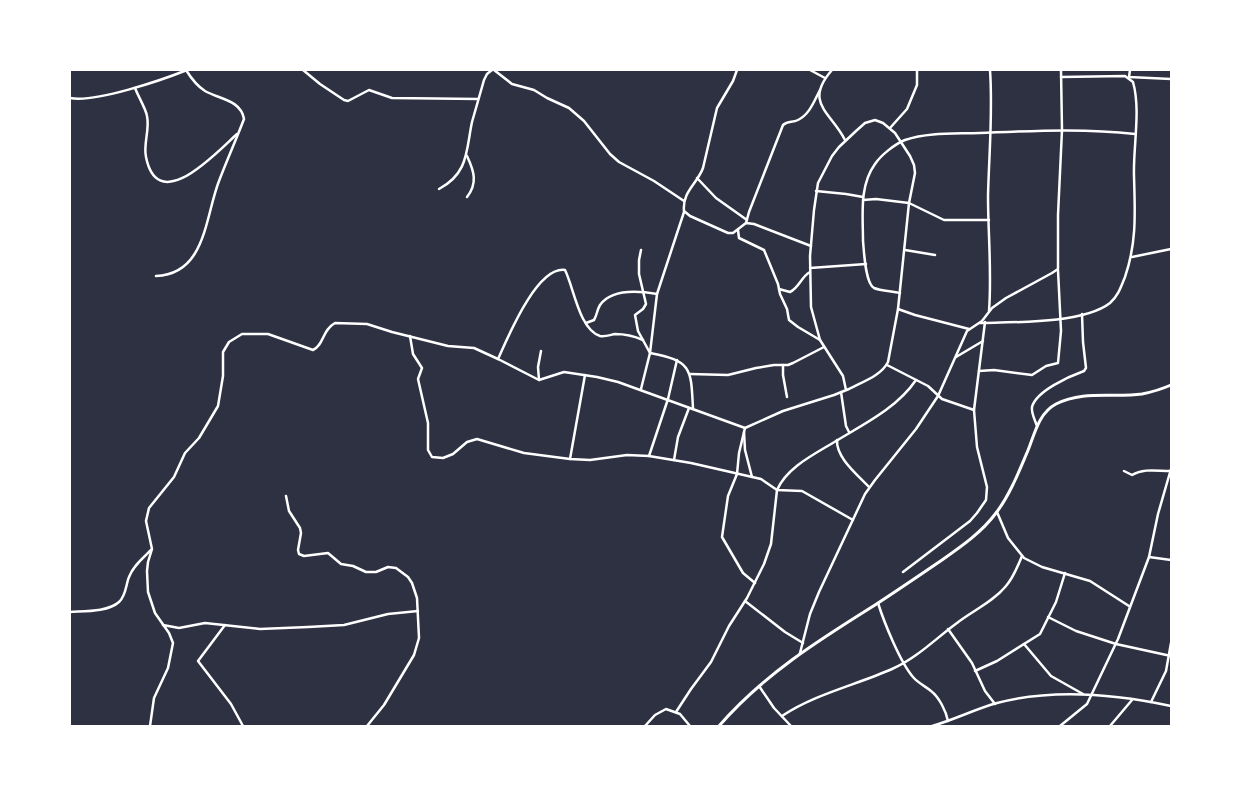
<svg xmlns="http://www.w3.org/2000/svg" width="1241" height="796" font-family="'Public Sans',sans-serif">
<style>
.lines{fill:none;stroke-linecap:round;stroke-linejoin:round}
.minor{stroke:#fff;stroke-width:2.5}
.secondary{stroke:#fff;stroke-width:3}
</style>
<rect width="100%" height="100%" fill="#2d3142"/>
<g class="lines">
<g class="minor">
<polyline points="303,70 320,84 344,100 348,101 369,90 392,98 478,99"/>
<polyline points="494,70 512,84 534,90 547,98 569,108 584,121 610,154 619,162 654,181 684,201"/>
<path d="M737,70L733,81L717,108L703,168C697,184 682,192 684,211L690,216L728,233H733L746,223L754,224L811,246"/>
<polyline points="810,70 825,78"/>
<path d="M832,70C803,103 831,112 845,140"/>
<polyline points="1130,70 1129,77 1171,79"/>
<path d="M135,88C138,96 146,109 147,116C150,130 143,144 146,157C158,217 217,152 237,134"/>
<path d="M70,98C95,103 162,80 187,70"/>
<polyline points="890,128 907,109 917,85 917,70"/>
<path d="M467,156C474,171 478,183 467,197"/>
<polyline points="697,178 716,198 747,220"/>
<path d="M439,189C469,173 466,150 472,122C476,108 480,94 484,80L487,74L492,70"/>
<polyline points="816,191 846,194 863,197"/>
<polyline points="863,200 876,199 909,203 944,220 989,220"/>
<path d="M746,223L749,212L783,125C788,120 792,123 798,120C810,114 814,101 820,90"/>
<polyline points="738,230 739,238 764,250 778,284 780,294 787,309 789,320 798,327 820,340"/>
<path d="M641,250L639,260V274L646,304L643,309L635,315L638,331L650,353C692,361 691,368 693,409"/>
<polyline points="905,250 935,255"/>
<polyline points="1132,257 1171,249"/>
<polyline points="810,268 866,264"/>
<path d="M156,276C206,274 205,217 219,181C227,160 236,140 244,119C241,100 219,99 205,91C197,86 191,78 186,70"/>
<path d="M779,289L790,292C799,288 801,277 810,272"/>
<path d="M900,293C892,291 881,291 874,288C865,283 864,250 863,241C863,215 859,186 875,164C881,155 895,144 905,140C929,132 954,134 980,133C1032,131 1083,128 1135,134"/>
<polyline points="898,309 915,315 969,329"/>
<path d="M989,311C992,272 988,234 988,196C989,154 993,112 990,70"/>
<path d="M586,323L594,320C597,315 597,310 600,305C612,288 640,291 657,294"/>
<path d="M980,323C1013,322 1083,324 1110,303C1118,296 1121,287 1125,277C1137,242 1135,212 1134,176C1133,147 1141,110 1133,82L1125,76L1061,77"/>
<polyline points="410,336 413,354 422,368 418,379 428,423 428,450 432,457 443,458 453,454 467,442 477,439 524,453 570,459 590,460 627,455 649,456 691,463 761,479 777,490 802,491 853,520"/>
<polyline points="956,357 983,341"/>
<path d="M498,359C508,337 537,266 565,270C574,288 579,329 600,336C605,337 610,335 615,334C625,334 634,336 643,340"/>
<polyline points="783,365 783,375 787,397"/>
<polyline points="887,365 928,386 942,399 974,410"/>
<polyline points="979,371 994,370 1032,375 1046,366 1058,363 1061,331 1058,270"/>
<polyline points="690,374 728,375 756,368 774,365 788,365 793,363 824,347"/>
<polyline points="539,380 538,367 541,351"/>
<polyline points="641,389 650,353 657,294 684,212"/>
<polyline points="841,392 846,426 849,432"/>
<path d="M1037,426C1035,420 1031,413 1032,407C1036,391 1070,376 1084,371L1086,368L1083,342L1082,314"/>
<polyline points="744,432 745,450 752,477"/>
<path d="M837,440C836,458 858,475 869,487"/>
<polyline points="649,456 668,399 677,360"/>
<polyline points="570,459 585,375"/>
<polyline points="674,460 678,437 689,408"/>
<path d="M1124,471L1132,475C1144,468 1157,471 1170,471"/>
<polyline points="286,496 289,511 300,528 301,533 298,550 299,554 304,556 328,553 341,564 353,566 366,572 376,572 388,567 396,568 408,577 412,583 417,598 419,638 414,655 384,705 367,726"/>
<polyline points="997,512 1008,538 1024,558 1042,567 1090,581 1129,606"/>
<polyline points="1149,557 1171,560"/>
<polyline points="903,572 970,521 977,513 986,500 987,487 977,447 974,410 985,322"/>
<path d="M755,583L743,573L722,537L728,496L737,474L739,453L745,428L783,411L834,395C839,393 844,391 849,389C862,382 881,376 888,362L898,309L909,203L915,173L914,165L910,156L895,133L883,123L875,120L865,123L856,131L839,147L832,156L818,183L814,210L810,256L811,307L820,340L843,376L846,390"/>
<polyline points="745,601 785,632 803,643"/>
<path d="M878,603C884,622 900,662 913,677C918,683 925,686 931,691C939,697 946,711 948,721"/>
<path d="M70,612C84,611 108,612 119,602C126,596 126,584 129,577C133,566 143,558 151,550"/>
<polyline points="1048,617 1076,631 1116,644 1171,656"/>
<polyline points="163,625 179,628 205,623 260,629 308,627 344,625 388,614 418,611"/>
<polyline points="225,625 198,661 231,704 243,726"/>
<polyline points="948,629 972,663 985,691 995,704"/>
<polyline points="1024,644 1051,676 1083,694"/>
<polyline points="800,653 810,614 819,592 865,494 875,480 916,429 938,396 967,331 982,321 992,308 1006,298 1052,273 1058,269 1058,215 1062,130 1061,70"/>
<polyline points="975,671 997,661 1040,634 1056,602 1065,573"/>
<polyline points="759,686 774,708 791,726"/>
<polyline points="1151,702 1166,671 1171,643"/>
<path d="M676,712L691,689L711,662L729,626L747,598L764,564L771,544L777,490C787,467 815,454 836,441C864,424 897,408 916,380"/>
<path d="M782,716C815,694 856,685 892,669C917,658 935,639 957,623C972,611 993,602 1006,586C1013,578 1018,566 1022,556"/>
<path d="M150,726L154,698L168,668L173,643L169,633L155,613L148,592L147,571L148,562L152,549L146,521L149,508L174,477L185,453L199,438L218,406L223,376V352L229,342L242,334H268L313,350C324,345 322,330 335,323L367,324L392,332L448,346L474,348L498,359L539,380L564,372L597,377L618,382L745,428"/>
<polyline points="645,726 655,715 666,709 680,714 690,726"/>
<path d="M932,726C954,720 975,709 997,703C1054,688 1115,694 1171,706"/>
<polyline points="1060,726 1087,704 1118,639 1149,557 1158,514 1171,469"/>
<polyline points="1110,726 1132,700"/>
</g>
<path class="secondary" d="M719,726C763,675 819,640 875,605C898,590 920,575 942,560C962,546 982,532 996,513C1009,496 1018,474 1026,455C1034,438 1037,414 1056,404C1083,390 1113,398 1142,394C1152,392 1162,389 1171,385"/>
</g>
<rect width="1241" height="796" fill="none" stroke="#ffffff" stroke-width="142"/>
</svg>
